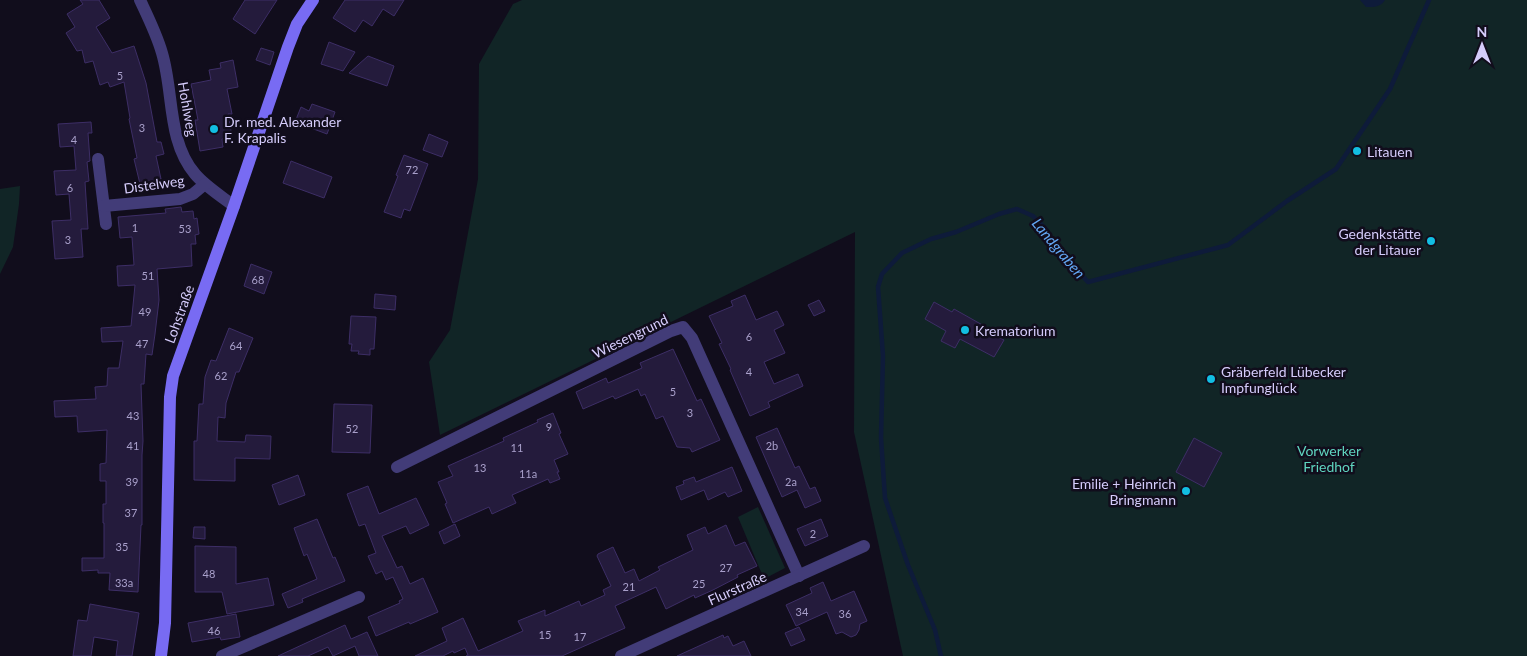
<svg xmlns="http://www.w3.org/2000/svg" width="1527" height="656" font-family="Lato,sans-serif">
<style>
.green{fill:#112526}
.water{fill:#0e1b3a}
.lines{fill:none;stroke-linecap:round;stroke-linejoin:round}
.stream{stroke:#0e1b3a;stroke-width:4.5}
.building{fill:#241b3c;stroke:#3d2e66}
.minor{stroke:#423c78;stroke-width:12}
.secondary{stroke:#786bf3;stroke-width:12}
.poi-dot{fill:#12bee2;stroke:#110d1c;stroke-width:2}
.labels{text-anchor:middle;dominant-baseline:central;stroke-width:5;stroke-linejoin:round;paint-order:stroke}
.number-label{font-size:11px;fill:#a9a0cb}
.street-label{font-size:14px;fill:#d5ccfb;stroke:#110d1c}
.poi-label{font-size:14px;fill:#d5ccfb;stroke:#110d1c;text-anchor:start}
.park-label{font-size:14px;fill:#5fd4bf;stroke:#110d1c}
.water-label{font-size:15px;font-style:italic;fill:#62a6f3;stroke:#110d1c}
</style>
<rect width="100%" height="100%" fill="#110d1c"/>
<g class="green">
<polygon points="522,0 1527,0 1527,656 903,656 854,432 855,232 440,435 429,362 450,330 478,179 479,64 513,4"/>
<polygon points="20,186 19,204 13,247 0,274 0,189"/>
<polygon points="758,507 785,568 764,579 738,517"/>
</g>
<path class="water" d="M1360,0H1385C1381,7 1374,7 1366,7Z"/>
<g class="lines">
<polyline class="stream" points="941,656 935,630 908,565 885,498 881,438 883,356 878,287 882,274 902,253 931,239 956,232 999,214 1017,209 1033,216 1045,228 1059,251 1088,282 1228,245 1287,201 1336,169 1390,89 1429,0"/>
</g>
<g class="building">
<polygon points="80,0 99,0 110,18 96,27 112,53 134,46 146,83 157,142 161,142 164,154 156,156 161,179 140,184 134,159 137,158 129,119 130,118 124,82 110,87 108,82 100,85 93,61 85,63 82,50 77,51 66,33 75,27 67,14 83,4"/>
<polygon points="245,0 277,0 255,34 233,19"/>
<polygon points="345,0 404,0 394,16 383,9 372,26 363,20 355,32 333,18"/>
<polygon points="329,42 355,52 343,71 321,64"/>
<polygon points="261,48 274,52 270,65 256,60"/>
<polygon points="368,56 394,66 387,86 349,73"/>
<polygon points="233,60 238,87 227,89 232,114 228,114 232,137 222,139 223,147 200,151 195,120 198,120 191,84 211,80 209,70 221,68 220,63"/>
<polygon points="312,104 335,112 327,134 295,122 301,107 309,111"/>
<polygon points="91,122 92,133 88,133 90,161 87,162 89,181 85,182 88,229 81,229 83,257 55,259 52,221 71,220 69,194 56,195 54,171 76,170 74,146 60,147 58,124"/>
<polygon points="429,134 448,142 442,157 423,150"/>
<polygon points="404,155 428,164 410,211 404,209 401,218 384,212 398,176 396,175"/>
<polygon points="291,161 332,177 324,198 283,183"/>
<polygon points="181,207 182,212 193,211 194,219 197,218 199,234 195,235 196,244 191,244 192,266 157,269 159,300 155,334 152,355 146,354 144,384 141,384 143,441 142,455 142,525 141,525 138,592 109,590 110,573 98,573 98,570 82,571 82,558 104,558 104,523 103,523 103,504 106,504 106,481 100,481 100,464 106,463 107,430 78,432 77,416 55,417 54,401 96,399 95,387 107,386 108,368 119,368 123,341 102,342 101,328 131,326 135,285 118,286 117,266 134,265 132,237 120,238 118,217 166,213 165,209"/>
<polygon points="251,264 272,272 264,294 244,286"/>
<polygon points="375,294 396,296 395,310 374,308"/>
<polygon points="745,295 756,320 777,311 784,325 774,330 785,353 764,362 774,384 798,374 803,386 768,402 770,407 750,416 730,370 731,369 719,344 722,343 709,316 733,306 731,301"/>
<polygon points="819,300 825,311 814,316 808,305"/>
<polygon points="934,302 952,312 954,309 986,327 984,330 1004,340 994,357 960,339 955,348 941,341 946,331 925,319"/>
<polygon points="351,316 376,317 374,349 370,349 370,355 358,354 359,351 351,351 352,344 349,344"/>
<polygon points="229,328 253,338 239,372 236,372 226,403 225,418 218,417 217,441 245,442 246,435 271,436 270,459 235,458 235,481 194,480 194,441 197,441 199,404 203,404 205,377 211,360 216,361"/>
<polygon points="673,349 697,401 701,399 720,440 692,452 690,448 677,447 663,416 656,419 645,394 641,396 638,389 615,399 613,396 583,409 576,392 606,378 608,383 642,368 640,363"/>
<polygon points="334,404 372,405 370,453 332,452"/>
<polygon points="553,413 561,433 559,434 568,454 554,460 559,472 557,472 560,479 550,483 548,479 512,495 516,503 492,514 489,507 453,523 445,504 447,503 438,482 453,476 448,466 504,441 503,438 538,422 537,420"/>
<polygon points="777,428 795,468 799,466 810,489 815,487 821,501 805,508 797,490 782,497 756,437"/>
<polygon points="1194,438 1222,453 1204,487 1176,472"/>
<polygon points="732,467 742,491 728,497 725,492 708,500 704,490 681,500 676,487 684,484 683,481 694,477 696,482"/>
<polygon points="298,475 305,495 279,505 272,485"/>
<polygon points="368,486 379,514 416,498 429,525 410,534 406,526 382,536 397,568 402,566 410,584 423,578 438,612 410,624 409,622 376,636 368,617 400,603 399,601 403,599 393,577 386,580 382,571 376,574 368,556 376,553 365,524 359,526 347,494"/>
<polygon points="317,519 333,558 335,557 345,581 302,599 303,602 288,608 282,594 317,579 307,554 304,556 294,528"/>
<polygon points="821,519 828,536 805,546 797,529"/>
<polygon points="455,524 460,536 444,544 439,532"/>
<polygon points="726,525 735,546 745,542 757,566 737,575 738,577 713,590 695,598 694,595 666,609 656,587 615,606 625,628 562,656 466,656 468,655 465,648 454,653 453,651 443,656 415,656 447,641 442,628 463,618 478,651 523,631 518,621 545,610 545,616 579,601 581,606 605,595 603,590 611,586 597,556 598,554 613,547 625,573 634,569 639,581 660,570 658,567 693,550 687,535 705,527 708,534"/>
<polygon points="194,527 205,527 205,539 193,538"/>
<polygon points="195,546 236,547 236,584 268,578 274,605 227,614 222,592 195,592"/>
<polygon points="823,582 831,601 854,591 867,621 860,624 859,630 856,635 851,637 842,632 836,634 827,612 796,626 786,605 812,593 810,588"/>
<polygon points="90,604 139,613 132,656 116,656 118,641 94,637 91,656 73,656 78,620 87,621"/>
<polygon points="236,614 240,637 221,640 220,637 192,642 188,623"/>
<polygon points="345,625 351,639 367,632 378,656 359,656 355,646 333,656 328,647 308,656 278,656"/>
<polygon points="799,627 805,640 791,646 785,633"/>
<polygon points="723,635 724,638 728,636 733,646 744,641 751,656 677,656"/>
</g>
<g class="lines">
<g class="minor">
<path d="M140,0C148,17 157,35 162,53C174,93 167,141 195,174C205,186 221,196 234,206"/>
<polyline points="98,159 106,224"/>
<polyline points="104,206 180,199 193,194 205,184"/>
<polyline points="397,467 671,331 683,327 692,338 799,576"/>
<polyline points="222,656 359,597"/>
<polyline points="621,656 864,546"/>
</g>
<polyline class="secondary" points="161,656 165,623 170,397 173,376 234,206 288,47 297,24 313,0"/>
</g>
<g class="poi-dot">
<circle cx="214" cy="129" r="5"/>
<circle cx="1357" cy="151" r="5"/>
<circle cx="1431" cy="241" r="5"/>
<circle cx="965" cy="330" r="5"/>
<circle cx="1211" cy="379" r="5"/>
<circle cx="1186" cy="491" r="5"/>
</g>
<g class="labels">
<g class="number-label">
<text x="120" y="75">5</text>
<text x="142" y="127">3</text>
<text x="74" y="139">4</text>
<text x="412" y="169">72</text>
<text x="70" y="187">6</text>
<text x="135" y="227">1</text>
<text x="185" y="228">53</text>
<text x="68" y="239">3</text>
<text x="148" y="275">51</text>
<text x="258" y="279">68</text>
<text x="145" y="311">49</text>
<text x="749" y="336">6</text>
<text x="142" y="343">47</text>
<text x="236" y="345">64</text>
<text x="749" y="371">4</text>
<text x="221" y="375">62</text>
<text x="673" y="391">5</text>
<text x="690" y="412">3</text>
<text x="133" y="415">43</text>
<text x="549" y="426">9</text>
<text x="352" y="428">52</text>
<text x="133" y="445">41</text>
<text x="772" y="445">2b</text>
<text x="517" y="447">11</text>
<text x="480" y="467">13</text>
<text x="528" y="473">11a</text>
<text x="132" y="481">39</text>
<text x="791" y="481">2a</text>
<text x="131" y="512">37</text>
<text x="813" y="533">2</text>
<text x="122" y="546">35</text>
<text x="726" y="567">27</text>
<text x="209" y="573">48</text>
<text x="124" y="582">33a</text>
<text x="699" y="583">25</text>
<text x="629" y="586">21</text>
<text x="802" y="611">34</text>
<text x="845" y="613">36</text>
<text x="214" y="630">46</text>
<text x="545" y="634">15</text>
<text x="580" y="636">17</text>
</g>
<g class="street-label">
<text transform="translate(188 109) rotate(80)">Hohlweg</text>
<text transform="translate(154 184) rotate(-8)">Distelweg</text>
<text transform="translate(179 314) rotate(-70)">Lohstraße</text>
<text transform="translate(630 336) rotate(-26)">Wiesengrund</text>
<text transform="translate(737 588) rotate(-24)">Flurstraße</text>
</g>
<g class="poi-label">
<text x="224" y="121">Dr. med. Alexander<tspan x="224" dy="16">F. Krapalis</tspan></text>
<text x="1367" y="151">Litauen</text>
<text x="1421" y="233" text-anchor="end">Gedenkstätte<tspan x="1421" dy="16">der Litauer</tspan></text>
<text x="975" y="330">Krematorium</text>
<text x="1221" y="371">Gräberfeld Lübecker<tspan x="1221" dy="16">Impfunglück</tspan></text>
<text x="1176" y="483" text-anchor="end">Emilie + Heinrich<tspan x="1176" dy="16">Bringmann</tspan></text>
</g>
<g class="park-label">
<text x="1329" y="450">Vorwerker<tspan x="1329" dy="16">Friedhof</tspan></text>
</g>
<g class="water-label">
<text transform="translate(1059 248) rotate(50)">Landgraben</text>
</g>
</g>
<g transform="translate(1482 45)" stroke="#110d1c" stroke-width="4" paint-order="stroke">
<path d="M0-4L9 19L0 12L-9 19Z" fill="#d5ccfb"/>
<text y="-8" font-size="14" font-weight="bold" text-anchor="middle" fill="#d5ccfb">N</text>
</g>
</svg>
